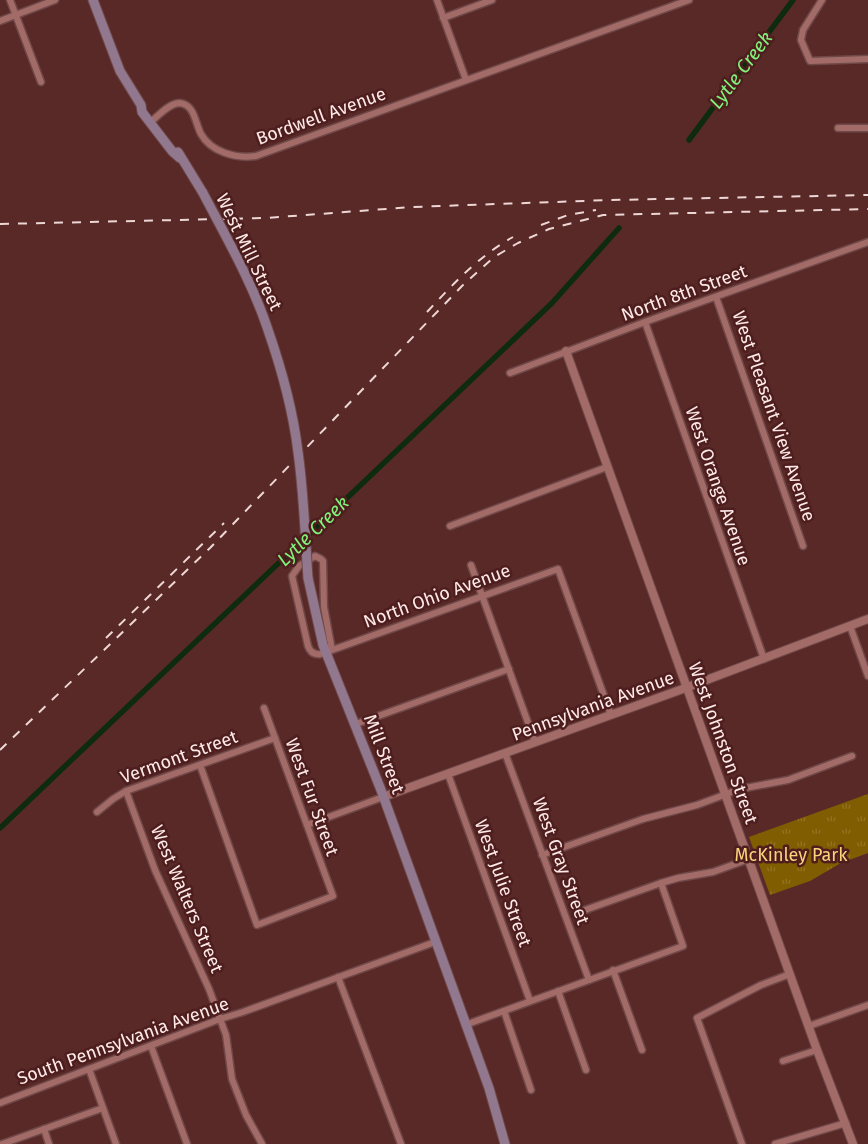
<svg xmlns="http://www.w3.org/2000/svg" width="868" height="1144" font-family="'Fira Sans',sans-serif">
<style>
.park{fill:url(#park-tufts)}
.lines{fill:none;stroke-linecap:round;stroke-linejoin:round}
.canal{stroke:#0e2c0d;stroke-width:5.5}
.minor-casing{stroke:#6f4848;stroke-width:9}
.tertiary-casing{stroke:#6f4848;stroke-width:10}
.secondary-casing{stroke:#6f4848;stroke-width:11}
.minor{stroke:#a26b67;stroke-width:6}
.tertiary{stroke:#a26b67;stroke-width:8}
.secondary{stroke:#91788f;stroke-width:9}
.rail{stroke:#edd7d5;stroke-width:2;stroke-dasharray:9 9;stroke-linecap:butt}
.secondary-bridge-casing{stroke:#6f4848;stroke-width:11;stroke-linecap:butt}
.secondary-bridge{stroke:#91788f;stroke-width:9}
.labels{text-anchor:middle;dominant-baseline:central;stroke-width:5;stroke-linejoin:round;paint-order:stroke}
.street-label{font-size:18px;fill:#feeae8;stroke:#4e1e1e}
.park-label{font-size:18px;fill:#fdd27d;stroke:#4e1e1e}
.water-label{font-size:19px;font-style:italic;fill:#80f37b;stroke:#4e1e1e}
</style>
<defs>
<pattern id="park-tufts" width="24" height="20" patternUnits="userSpaceOnUse" patternTransform="scale(1.25)"><rect width="24" height="20" fill="#805d00"/><path d="M3 7l-1-3M5 7V3M7 7l1-3M15 17l-1-3M17 17v-4M19 17l1-3" fill="none" stroke="#937425"/></pattern>
</defs>
<rect width="100%" height="100%" fill="#592928"/>
<polygon class="park" points="868,794 868,853 841,863 810,881 770,895 749,837"/>
<g class="lines">
<g class="canal">
<polyline points="689,140 793,0"/>
<polyline points="0,828 552,303 619,228"/>
</g>
<g class="minor-casing">
<g id="minor">
<polyline points="10,0 41,82"/>
<polyline points="437,0 466,80"/>
<polyline points="822,0 803,30 801,40 810,61 868,59"/>
<polyline points="443,18 492,0"/>
<polyline points="0,21 55,0"/>
<path d="M153,120C160,114 170,103 180,103C195,105 195,123 201,134C211,152 236,159 256,156L689,0"/>
<polyline points="838,128 868,128"/>
<polyline points="716,297 803,546"/>
<polyline points="645,322 764,659"/>
<polyline points="510,373 645,322 868,242"/>
<polyline points="450,526 607,467"/>
<polyline points="471,565 535,742"/>
<polyline points="850,626 868,676"/>
<path d="M332,650L324,607L323,561L321,559L315,556L299,566L292,576L308,646C310,652 314,655 321,654L558,569L611,715"/>
<polyline points="356,724 509,669"/>
<polyline points="505,753 589,980"/>
<polyline points="200,765 257,925 333,896 264,708"/>
<polyline points="448,774 530,1001"/>
<polyline points="126,791 155,870 209,989 226,1035 232,1079 246,1115 262,1144"/>
<polyline points="97,812 113,799 126,791 275,738"/>
<polyline points="307,825 383,797"/>
<polyline points="542,855 643,819 697,805 740,789 788,780 852,756"/>
<polyline points="585,910 661,883 678,878 713,872 749,859"/>
<polyline points="613,970 642,1050"/>
<polyline points="338,977 401,1144"/>
<polyline points="558,991 586,1070"/>
<polyline points="504,1011 531,1090"/>
<polyline points="465,1025 683,946 661,883"/>
<polyline points="809,1026 868,1005"/>
<polyline points="151,1046 187,1144"/>
<polyline points="783,1061 817,1050"/>
<polyline points="89,1069 116,1144"/>
<polyline points="0,1103 220,1019 243,1012 435,942"/>
<polyline points="44,1129 49,1144"/>
<polyline points="2,1144 103,1108"/>
<polyline points="742,1144 697,1018 761,985 790,974"/>
<polyline points="775,1144 846,1123"/>
</g>
</g>
<g class="tertiary-casing">
<g id="tertiary">
<polyline points="566,351 817,1050 853,1144"/>
<polyline points="383,797 680,690 868,619"/>
</g>
</g>
<g class="secondary-casing">
<g id="secondary">
<polyline points="93,0 120,71 141,105 142,112 172,151 180,158"/>
<polyline points="178,152 203,193"/>
<polyline points="308,578 323,645 381,790 489,1088 505,1144"/>
</g>
</g>
<use href="#minor" class="minor"/>
<use href="#tertiary" class="tertiary"/>
<use href="#secondary" class="secondary"/>
<g class="rail">
<polyline points="0,224 266,218 412,207 611,200 868,195"/>
<polyline points="541,225 568,215 596,210"/>
<path d="M427,312C453,284 479,256 513,237"/>
<polyline points="106,638 224,523"/>
<polyline points="0,750 210,548 462,286 494,257 518,243 549,229 603,215 868,209"/>
</g>
<g class="secondary-bridge-casing">
<path id="secondary-bridge" d="M203,193C226,237 251,280 267,327C281,367 293,410 298,452C304,494 305,536 308,578"/>
</g>
<use href="#secondary-bridge" class="secondary-bridge"/>
</g>
<g class="labels">
<g class="street-label">
<text transform="translate(321 116) rotate(-20)">Bordwell Avenue</text>
<text transform="translate(249 252) rotate(64)">West Mill Street</text>
<text transform="translate(684 293) rotate(-20)">North 8th Street</text>
<text transform="translate(774 416) rotate(71)">West Pleasant View Avenue</text>
<text transform="translate(718 486) rotate(71)">West Orange Avenue</text>
<text transform="translate(437 596) rotate(-20)">North Ohio Avenue</text>
<text transform="translate(593 706) rotate(-20)">Pennsylvania Avenue</text>
<text transform="translate(723 743) rotate(70)">West Johnston Street</text>
<text transform="translate(384 754) rotate(69)">Mill Street</text>
<text transform="translate(179 757) rotate(-20)">Vermont Street</text>
<text transform="translate(312 797) rotate(70)">West Fur Street</text>
<text transform="translate(561 861) rotate(70)">West Gray Street</text>
<text transform="translate(503 883) rotate(70)">West Julie Street</text>
<text transform="translate(187 899) rotate(67)">West Walters Street</text>
<text transform="translate(123 1041) rotate(-20)">South Pennsylvania Avenue</text>
</g>
<g class="park-label">
<text x="791" y="855">McKinley Park</text>
</g>
<g class="water-label">
<text transform="translate(741 70) rotate(-53)">Lytle Creek</text>
<text transform="translate(313 531) rotate(-44)">Lytle Creek</text>
</g>
</g>
</svg>
